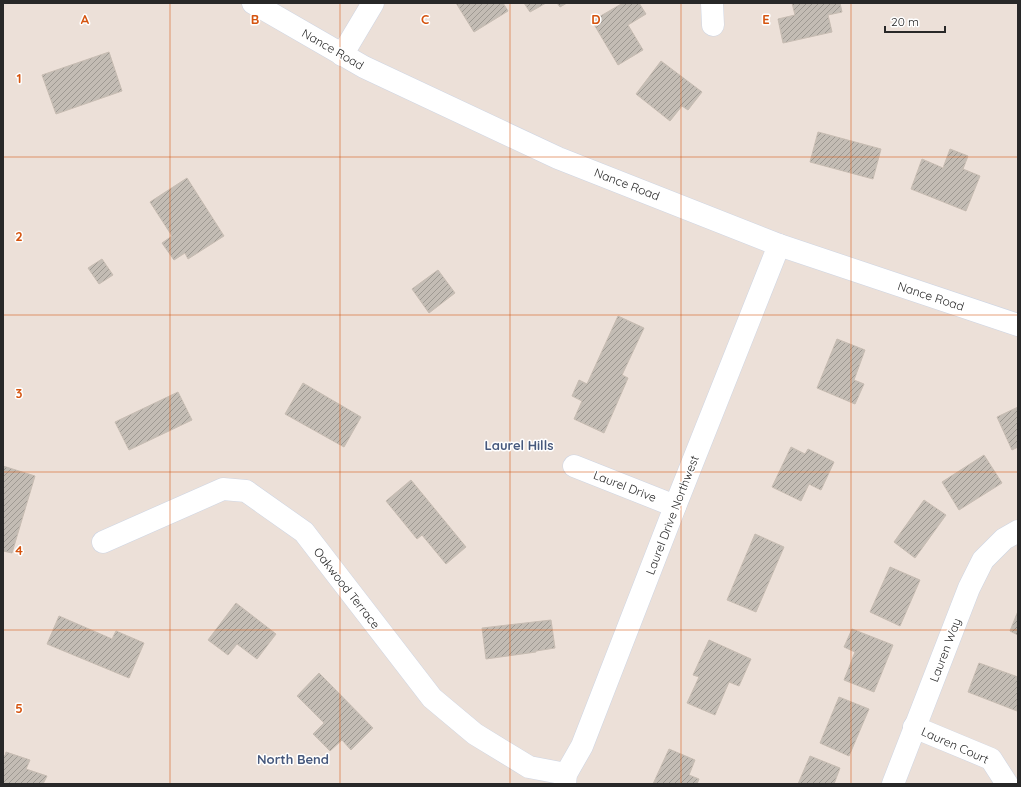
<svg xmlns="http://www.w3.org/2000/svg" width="1021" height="787" font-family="Quicksand,sans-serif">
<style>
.building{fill:url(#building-hatch);stroke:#c7bcb2}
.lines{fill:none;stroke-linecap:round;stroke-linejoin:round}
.minor-casing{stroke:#ced5e3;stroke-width:23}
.minor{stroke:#fff;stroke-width:22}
.grid{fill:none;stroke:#d5540f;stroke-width:1;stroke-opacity:0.55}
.labels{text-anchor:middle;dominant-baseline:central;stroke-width:3;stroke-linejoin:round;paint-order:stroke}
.street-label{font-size:12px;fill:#282828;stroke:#fff}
.neighbourhood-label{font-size:13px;font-weight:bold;fill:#46587c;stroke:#fff}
.grid-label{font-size:13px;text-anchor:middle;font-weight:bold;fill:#d5540f;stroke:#fff;stroke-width:3;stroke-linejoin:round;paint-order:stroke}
</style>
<defs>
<pattern id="building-hatch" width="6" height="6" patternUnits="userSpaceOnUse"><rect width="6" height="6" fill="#c3bcb4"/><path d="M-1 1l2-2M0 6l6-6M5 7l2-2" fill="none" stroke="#9e9992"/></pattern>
</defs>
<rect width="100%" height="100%" fill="#ece0d8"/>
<g class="building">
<polygon points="456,3 503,3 508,11 474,32"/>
<polygon points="524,3 546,3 530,12"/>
<polygon points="557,3 567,3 560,7"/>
<polygon points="623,3 639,3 646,14 628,25 643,50 618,65 592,21"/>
<polygon points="792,3 840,3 842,12 828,15 832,32 783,43 778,19 795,15"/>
<polygon points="109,52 122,91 56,114 42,75"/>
<polygon points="661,61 702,92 688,110 682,106 670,121 636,94"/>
<polygon points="818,132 881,149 873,179 810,162"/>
<polygon points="950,149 968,156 963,169 980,176 966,211 911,189 922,159 943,168"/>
<polygon points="187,178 224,236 188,259 185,253 174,260 162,243 172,236 150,202"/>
<polygon points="102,259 113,275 99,284 88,268"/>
<polygon points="438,270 455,293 429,313 412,289"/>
<polygon points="618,316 644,328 622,375 628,378 604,433 574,419 582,401 572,396 579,380 587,384"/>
<polygon points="837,339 865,350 854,380 864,384 855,404 817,388"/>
<polygon points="303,383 361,417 344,447 285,414"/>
<polygon points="178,392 192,420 129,450 115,422"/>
<polygon points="1018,407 1018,447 1012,450 997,417"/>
<polygon points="791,447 805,454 808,449 834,462 821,490 809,484 801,501 772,487"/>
<polygon points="984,455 1002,483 959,510 942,482"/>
<polygon points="3,466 35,476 12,553 3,551"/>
<polygon points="411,480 466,547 446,564 422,535 417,539 386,501"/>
<polygon points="924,500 946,515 915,558 894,542"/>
<polygon points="755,534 784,547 756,612 727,600"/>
<polygon points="890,567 920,580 900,626 870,612"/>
<polygon points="236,603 276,634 257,659 237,644 228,655 208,640"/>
<polygon points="1018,611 1018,635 1010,631"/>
<polygon points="59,616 112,639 116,631 144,643 129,678 47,644"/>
<polygon points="551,620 555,648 536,651 536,652 486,659 482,628"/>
<polygon points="852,629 893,645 874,692 844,680 855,652 844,647"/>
<polygon points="709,640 751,659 739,686 729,682 715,715 687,703 699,677 693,675"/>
<polygon points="979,663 1018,677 1017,711 968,692"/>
<polygon points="319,673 373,728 351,750 342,740 330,751 313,734 324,723 297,696"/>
<polygon points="839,697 869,709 849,756 820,743"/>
<polygon points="669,749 695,760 689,775 699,779 697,784 653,784"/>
<polygon points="6,752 30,760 26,769 47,776 43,784 3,784 3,755 5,756"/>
<polygon points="810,756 840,768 834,784 798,784"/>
</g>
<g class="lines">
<g class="minor-casing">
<g id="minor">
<polyline points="253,3 364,67 558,158 779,245 1018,325"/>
<polyline points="712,3 713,25"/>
<polyline points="342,55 373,3"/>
<polyline points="574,466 675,506"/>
<polyline points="103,542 223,489 246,491 304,532 432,698 475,734 529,767 566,774"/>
<polyline points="914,727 991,759 1007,784"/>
<polyline points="565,784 566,774 582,746 678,499 779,245"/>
<polyline points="893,784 969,588 983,560 1004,539 1018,531"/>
</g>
</g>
<use href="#minor" class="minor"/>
</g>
<path class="grid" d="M170,3V784M340,3V784M510,3V784M681,3V784M851,3V784M3,157H1018M3,315H1018M3,472H1018M3,630H1018"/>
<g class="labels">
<g class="street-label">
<text transform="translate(333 49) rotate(30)">Nance Road</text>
<text transform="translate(627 184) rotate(21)">Nance Road</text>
<text transform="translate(931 296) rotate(18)">Nance Road</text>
<text transform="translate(625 486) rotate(21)">Laurel Drive</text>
<text transform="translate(672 515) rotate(-69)">Laurel Drive Northwest</text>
<text transform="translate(347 588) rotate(52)">Oakwood Terrace</text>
<text transform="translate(945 650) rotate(-69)">Lauren Way</text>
<text transform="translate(955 745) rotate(24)">Lauren Court</text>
</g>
<g class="neighbourhood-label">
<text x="519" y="445">Laurel Hills</text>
<text x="293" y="759">North Bend</text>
</g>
</g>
<g class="grid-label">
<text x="85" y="24">A</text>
<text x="255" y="24">B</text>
<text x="425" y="24">C</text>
<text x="596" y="24">D</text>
<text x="766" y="24">E</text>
<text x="19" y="83">1</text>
<text x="19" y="241">2</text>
<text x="19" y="398">3</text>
<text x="19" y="555">4</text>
<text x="19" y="713">5</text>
</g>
<rect width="1021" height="787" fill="none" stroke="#282828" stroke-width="8"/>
<path d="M885 26v6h60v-6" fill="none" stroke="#282828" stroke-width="2"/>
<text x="891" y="26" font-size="12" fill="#282828" stroke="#ffffff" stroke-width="3" paint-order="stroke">20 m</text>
</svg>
